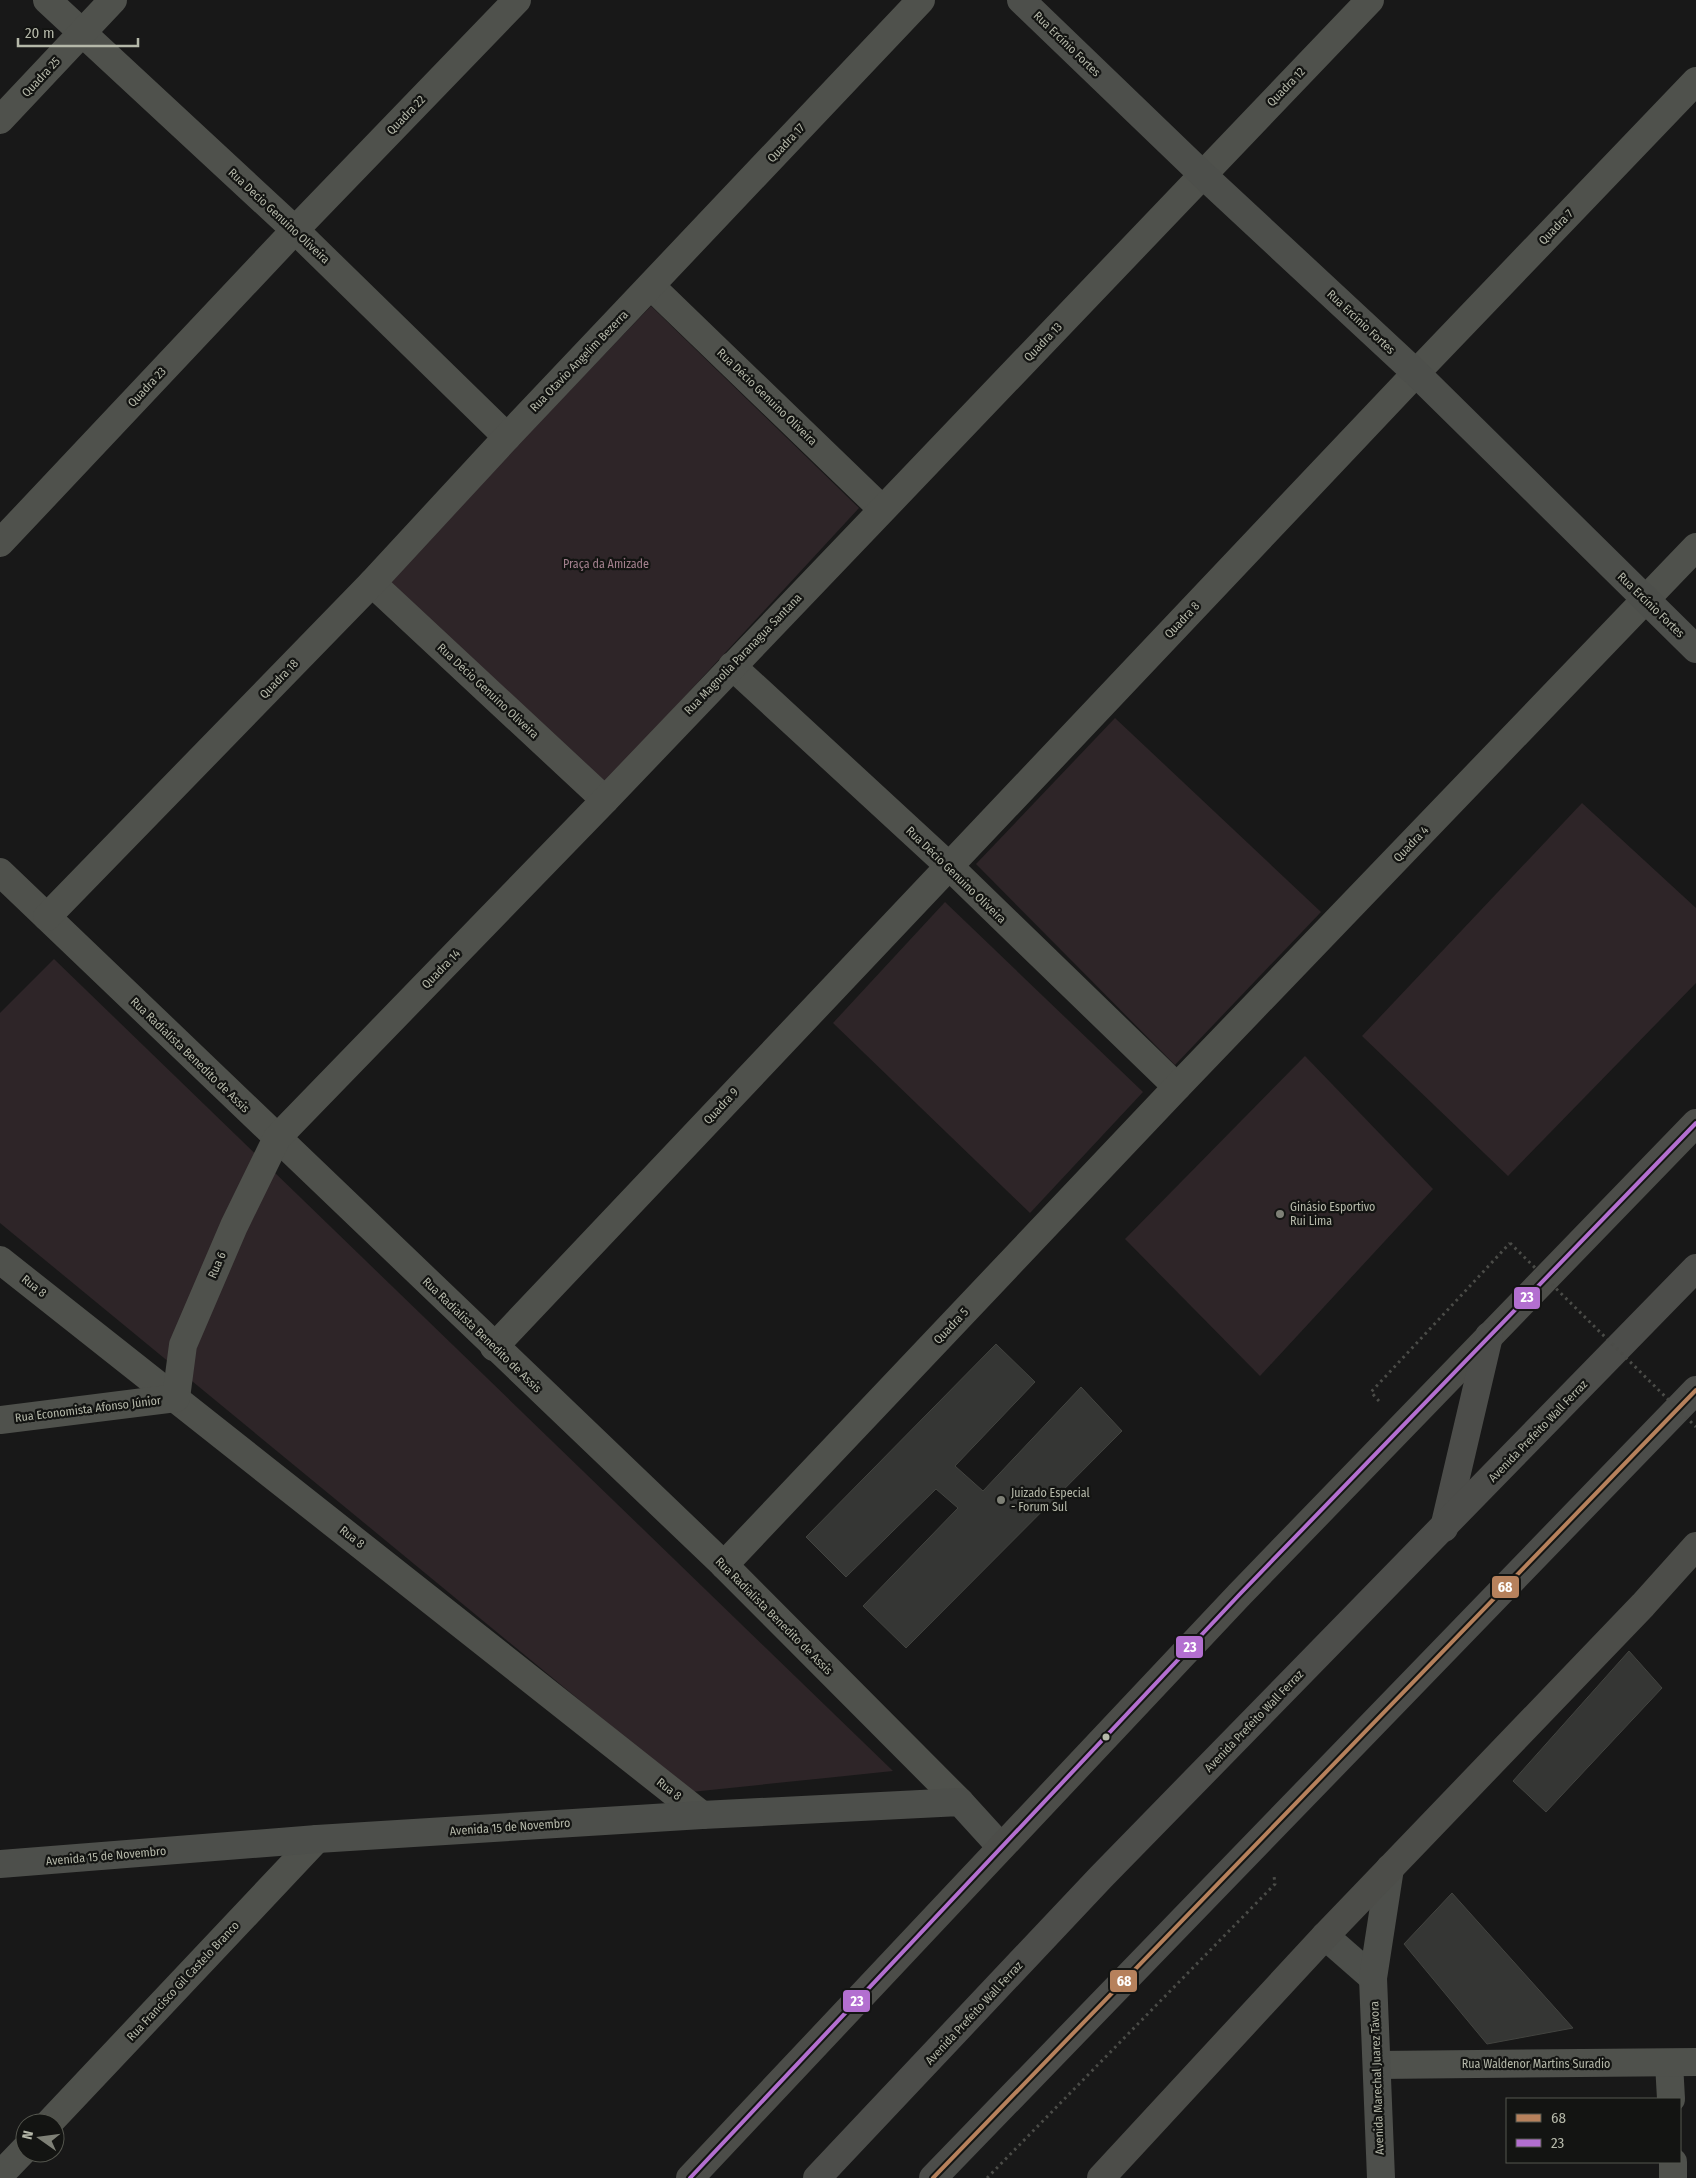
<svg xmlns="http://www.w3.org/2000/svg" width="1696" height="2178" font-family="'Fira Sans Condensed',sans-serif">
<style>
.green{fill:#2e2528}
.building{fill:#353634;stroke:#434440}
.lines{fill:none;stroke-linecap:round;stroke-linejoin:round}
.path{stroke:#4b4c48;stroke-width:3;stroke-dasharray:2.5 4;stroke-linecap:butt}
.street{stroke:#4f514c;stroke-width:28}
.secondary{stroke:#4d4f4b;stroke-width:28}
.primary{stroke:#4c4d49;stroke-width:28}
.highway{stroke:#4c4d4a;stroke-width:28}
.path-bridge{stroke:#4b4c48;stroke-width:3;stroke-dasharray:2.5 4;stroke-linecap:butt}
.bus-1-casing{stroke:#131412;stroke-width:8}
.bus-2-casing{stroke:#131412;stroke-width:8}
.bus-1{stroke:#b6815c;stroke-width:4}
.bus-2{stroke:#b36fd0;stroke-width:4}
.poi-dot{fill:#7e8076;stroke:#131412;stroke-width:2}
.bus-dot{fill:#b5b8a9;stroke:#131412;stroke-width:2}
.labels{text-anchor:middle;dominant-baseline:central;stroke-width:4.5;stroke-linejoin:round;paint-order:stroke}
.street-label{font-size:12px;fill:#b5b8a9;stroke:#131412}
.park-label{font-size:12px;fill:#a3808e;stroke:#131412}
.poi-label{font-size:12px;fill:#b5b8a9;stroke:#131412;text-anchor:start}
.line-badge{stroke:#131412;stroke-width:2}
.badge-label{font-size:14px;text-anchor:middle;font-weight:bold;fill:#fff}
</style>
<rect width="100%" height="100%" fill="#181818"/>
<g class="green">
<polygon points="651,306 859,508 603,785 388,579"/>
<polygon points="1115,718 1321,912 1175,1065 976,864"/>
<polygon points="1582,803 1696,908 1696,983 1508,1176 1362,1036"/>
<polygon points="945,902 1143,1092 1030,1213 833,1023"/>
<polygon points="54,959 893,1771 691,1792 0,1223 0,1013"/>
<polygon points="1305,1056 1433,1189 1260,1376 1125,1239"/>
</g>
<g class="building">
<polygon points="996,1344 1035,1382 955,1466 983,1491 1081,1387 1122,1431 906,1648 863,1606 958,1508 936,1489 846,1577 806,1537"/>
<polygon points="1629,1651 1662,1688 1546,1812 1513,1781"/>
<polygon points="1452,1893 1573,2028 1487,2044 1404,1944"/>
</g>
<g class="lines">
<g class="path">
<polyline points="1379,1401 1371,1392 1510,1243"/>
<polyline points="987,2178 1275,1884 1274,1876"/>
</g>
<g class="street">
<polyline points="47,0 295,230 507,437"/>
<polyline points="0,120 113,0"/>
<polyline points="651,286 882,509"/>
<polyline points="0,543 295,230 517,0"/>
<polyline points="372,583 605,800"/>
<polyline points="732,666 949,866 1177,1087"/>
<polyline points="0,872 724,1565 960,1802"/>
<polyline points="47,917 372,583 507,437 921,0"/>
<polyline points="0,1260 702,1815"/>
<polyline points="494,1347 1416,373 1696,81"/>
<polyline points="0,1420 176,1398 183,1345 234,1226 277,1138 605,800 1370,0"/>
<polyline points="724,1565 1177,1087 1696,547"/>
<polyline points="1669,2063 1671,2099"/>
<polyline points="1377,2065 1696,2062"/>
<polyline points="49,2123 317,1839"/>
<polyline points="1673,2162 1673,2178"/>
<polyline points="0,2175 25,2149"/>
</g>
<g class="secondary">
<polyline points="1021,0 1203,175 1416,373 1696,649"/>
<polyline points="0,1864 317,1839 702,1815 960,1802 1001,1847"/>
<polyline points="1325,1936 1373,1978"/>
<polyline points="1381,2178 1373,1978 1390,1868"/>
</g>
<g class="primary">
<polyline points="690,2178 1239,1595 1696,1123"/>
<polyline points="1101,2178 1325,1936 1643,1605 1696,1546"/>
</g>
<g class="highway">
<polyline points="1444,1528 1489,1336"/>
<polyline points="817,2178 1101,1877 1696,1268"/>
<polyline points="933,2178 1696,1390"/>
</g>
<polyline class="path-bridge" points="1510,1243 1696,1427"/>
<g class="bus-1-casing">
<polyline id="bus-1" points="933,2178 1696,1390"/>
</g>
<g class="bus-2-casing">
<polyline id="bus-2" points="690,2178 1239,1595 1696,1123"/>
</g>
<use href="#bus-1" class="bus-1"/>
<use href="#bus-2" class="bus-2"/>
</g>
<g class="poi-dot">
<circle cx="1280" cy="1214" r="5"/>
<circle cx="1001" cy="1500" r="5"/>
</g>
<circle class="bus-dot" cx="1106" cy="1737" r="4.5"/>
<g class="labels">
<g class="street-label">
<text transform="translate(1067 44) rotate(44)">Rua Ercínio Fortes</text>
<text transform="translate(41 77) rotate(-47)">Quadra 25</text>
<text transform="translate(1286 87) rotate(-46)">Quadra 12</text>
<text transform="translate(406 115) rotate(-46)">Quadra 22</text>
<text transform="translate(786 143) rotate(-47)">Quadra 17</text>
<text transform="translate(279 216) rotate(43)">Rua Decio Genuino Oliveira</text>
<text transform="translate(1556 227) rotate(-46)">Quadra 7</text>
<text transform="translate(1361 322) rotate(43)">Rua Ercínio Fortes</text>
<text transform="translate(1043 342) rotate(-46)">Quadra 13</text>
<text transform="translate(579 361) rotate(-46)">Rua Otavio Angelim Bezerra</text>
<text transform="translate(147 387) rotate(-47)">Quadra 23</text>
<text transform="translate(767 397) rotate(44)">Rua Décio Genuino Oliveira</text>
<text transform="translate(1651 605) rotate(44)">Rua Ercínio Fortes</text>
<text transform="translate(1182 620) rotate(-47)">Quadra 8</text>
<text transform="translate(743 654) rotate(-46)">Rua Magnolia Paranagua Santana</text>
<text transform="translate(279 679) rotate(-46)">Quadra 18</text>
<text transform="translate(488 691) rotate(43)">Rua Décio Genuino Oliveira</text>
<text transform="translate(1411 844) rotate(-46)">Quadra 4</text>
<text transform="translate(956 875) rotate(44)">Rua Décio Genuino Oliveira</text>
<text transform="translate(441 969) rotate(-46)">Quadra 14</text>
<text transform="translate(190 1055) rotate(44)">Rua Radialista Benedito de Assis</text>
<text transform="translate(721 1106) rotate(-47)">Quadra 9</text>
<text transform="translate(217 1265) rotate(-67)">Rua 6</text>
<text transform="translate(34 1286) rotate(38)">Rua 8</text>
<text transform="translate(951 1326) rotate(-47)">Quadra 5</text>
<text transform="translate(482 1335) rotate(44)">Rua Radialista Benedito de Assis</text>
<text transform="translate(88 1409) rotate(-7)">Rua Economista Afonso Júnior</text>
<text transform="translate(1538 1431) rotate(-46)">Avenida Prefeito Wall Ferraz</text>
<text transform="translate(352 1537) rotate(38)">Rua 8</text>
<text transform="translate(774 1616) rotate(45)">Rua Radialista Benedito de Assis</text>
<text transform="translate(1254 1721) rotate(-46)">Avenida Prefeito Wall Ferraz</text>
<text transform="translate(669 1789) rotate(38)">Rua 8</text>
<text transform="translate(510 1827) rotate(-4)">Avenida 15 de Novembro</text>
<text transform="translate(106 1856) rotate(-5)">Avenida 15 de Novembro</text>
<text transform="translate(183 1981) rotate(-47)">Rua Francisco Gil Castelo Branco</text>
<text transform="translate(974 2013) rotate(-47)">Avenida Prefeito Wall Ferraz</text>
<text x="1536" y="2064">Rua Waldenor Martins Suradio</text>
<text transform="translate(1377 2078) rotate(-92)">Avenida Marechal Juarez Távora</text>
</g>
<g class="park-label">
<text x="606" y="564">Praça da Amizade</text>
</g>
<g class="poi-label">
<text x="1290" y="1207">Ginásio Esportivo<tspan x="1290" dy="14">Rui Lima</tspan></text>
<text x="1011" y="1493">Juizado Especial<tspan x="1011" dy="14">- Forum Sul</tspan></text>
</g>
</g>
<g class="line-badge">
<rect x="1513" y="1286" width="28" height="24" rx="5" fill="#b36fd0"/>
<rect x="1491" y="1575" width="29" height="24" rx="5" fill="#b6815c"/>
<rect x="1175" y="1635" width="29" height="24" rx="5" fill="#b36fd0"/>
<rect x="1109" y="1969" width="29" height="24" rx="5" fill="#b6815c"/>
<rect x="842" y="1989" width="29" height="24" rx="5" fill="#b36fd0"/>
</g>
<g class="badge-label">
<text x="1527" y="1302">23</text>
<text x="1505" y="1592">68</text>
<text x="1190" y="1652">23</text>
<text x="1124" y="1986">68</text>
<text x="857" y="2006">23</text>
</g>
<rect x="1506" y="2098" width="175" height="65" fill="#131412" stroke="#54564e"/>
<rect x="1516" y="2114" width="25" height="8" fill="#b6815c" stroke="#54564e"/>
<text x="1551" y="2123" font-size="15" fill="#b5b8a9">68</text>
<rect x="1516" y="2139" width="25" height="8" fill="#b36fd0" stroke="#54564e"/>
<text x="1551" y="2148" font-size="15" fill="#b5b8a9">23</text>
<g transform="translate(40 2138) rotate(284)"><circle r="24" fill="#131412" stroke="#54564e"/>
<path d="M0-4L9 19L0 12L-9 19Z" fill="#7e8076"/>
<text y="-8" font-size="14" font-weight="bold" text-anchor="middle" fill="#b5b8a9">N</text>
</g>
<path d="M18 38v8h120v-8" fill="none" stroke="#b5b8a9" stroke-width="2.5"/>
<text x="25" y="38" font-size="15" fill="#b5b8a9" stroke="#131412" stroke-width="4" paint-order="stroke">20 m</text>
</svg>
